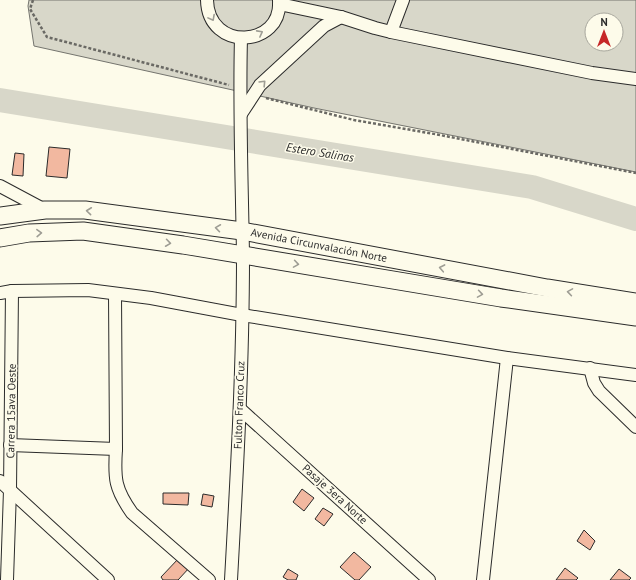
<svg xmlns="http://www.w3.org/2000/svg" width="636" height="580" font-family="'PT Sans',sans-serif">
<style>
.water{fill:#d8d7c9;stroke:#74746e;fill-rule:evenodd}
.lines{fill:none;stroke-linecap:round;stroke-linejoin:round}
.river{stroke:#d8d7c9;stroke-width:24}
.building{fill:#f2b8a0;stroke:#2b2b2b}
.minor-casing{stroke:#2b2b2b;stroke-width:14}
.secondary-casing{stroke:#2b2b2b;stroke-width:19}
.path{stroke:#6a6964;stroke-width:2.5;stroke-dasharray:3 2;stroke-linecap:butt}
.minor{stroke:#fdfbea;stroke-width:12}
.secondary{stroke:#fdfbea;stroke-width:17}
.oneway{stroke:#9e9d94}
.labels{text-anchor:middle;dominant-baseline:central;stroke-width:3;stroke-linejoin:round;paint-order:stroke}
.street-label{font-size:11px;fill:#2b2b2b;stroke:#fdfbea}
.water-label{font-size:12px;font-style:italic;fill:#2b2b2b;stroke:#fdfbea}
</style>
<rect width="100%" height="100%" fill="#fdfbea"/>
<path class="water" d="M29,0H636V172L314,108L34,46L28,6ZM592,20H616V44H592Z"/>
<g class="lines">
<polyline class="river" points="0,100 532,187 636,219"/>
</g>
<g class="building">
<polygon points="49,147 70,149 67,178 46,176"/>
<polygon points="15,153 24,154 23,176 12,175"/>
<polygon points="302,489 314,498 304,511 293,502"/>
<polygon points="163,493 189,493 188,505 163,504"/>
<polygon points="203,494 214,496 212,507 201,505"/>
<polygon points="323,508 333,514 324,526 315,519"/>
<polygon points="584,530 595,541 590,550 577,541"/>
<polygon points="354,552 371,567 359,580 355,580 340,567"/>
<polygon points="179,558 190,567 178,580 163,580 161,577"/>
<polygon points="565,568 578,578 576,580 556,580"/>
<polygon points="288,569 298,575 296,580 288,580 283,577"/>
<polygon points="619,569 631,578 629,580 610,580"/>
</g>
<g class="lines">
<g class="minor-casing">
<g id="minor">
<path d="M207,0C208,52 283,48 279,0"/>
<polyline points="279,4 341,17 375,28 391,32 403,0"/>
<polyline points="391,32 592,73 636,79"/>
<polyline points="241,114 260,85 324,26 341,17"/>
<polyline points="0,186 45,210"/>
<polyline points="0,293 12,291 88,290 151,298 242,315 507,358 636,375"/>
<path d="M115,294L116,449C114,479 115,489 132,513L209,580"/>
<polyline points="590,368 594,383 599,391 636,427"/>
<polyline points="240,409 429,580"/>
<polyline points="10,445 116,449"/>
<polyline points="0,481 108,580"/>
<polyline points="7,580 10,490 12,291"/>
<path d="M231,580C237,472 243,364 243,256C242,184 239,111 241,38"/>
<polyline points="483,580 507,358"/>
</g>
</g>
<g class="secondary-casing">
<g id="secondary">
<polyline points="0,216 45,210 85,210 242,231 547,288 636,302"/>
<polyline points="0,238 29,233 83,231 183,245 501,298 636,317"/>
</g>
</g>
<g class="path">
<polyline points="33,0 30,9 47,37 229,85"/>
<polyline points="266,98 354,120 440,135 636,173"/>
</g>
<use href="#minor" class="minor"/>
<use href="#secondary" class="secondary"/>
</g>
<defs><path id="oneway-chevron" d="M-2-3.5L2.5 0L-2 3.5" fill="none" stroke-width="1.6" stroke-linecap="round" stroke-linejoin="round"/></defs>
<g class="oneway">
<use href="#oneway-chevron" transform="translate(212 18) rotate(62)"/>
<use href="#oneway-chevron" transform="translate(260 33) rotate(-28)"/>
<use href="#oneway-chevron" transform="translate(263 83) rotate(-46)"/>
<use href="#oneway-chevron" transform="translate(89 211) rotate(-174)"/>
<use href="#oneway-chevron" transform="translate(218 228) rotate(-172)"/>
<use href="#oneway-chevron" transform="translate(39 233) rotate(-2)"/>
<use href="#oneway-chevron" transform="translate(168 243) rotate(8)"/>
<use href="#oneway-chevron" transform="translate(296 264) rotate(9)"/>
<use href="#oneway-chevron" transform="translate(442 268) rotate(-169)"/>
<use href="#oneway-chevron" transform="translate(570 292) rotate(-171)"/>
<use href="#oneway-chevron" transform="translate(480 294) rotate(9)"/>
</g>
<g class="labels">
<g class="street-label">
<text transform="translate(319 245) rotate(11)">Avenida Circunvalación Norte</text>
<text transform="translate(239 405) rotate(-88)">Fulton Franco Cruz</text>
<text transform="translate(11 411) rotate(-89)">Carrera 15ava Oeste</text>
<text transform="translate(335 494) rotate(42)">Pasaje 3era Norte</text>
</g>
<g class="water-label">
<text transform="translate(320 152) rotate(9)">Estero Salinas</text>
</g>
</g>
<g transform="translate(604 32)"><circle r="19" fill="#fdfbea" stroke="#a9a89e"/>
<path d="M0-3L7 15L0 10L-7 15Z" fill="#c62828"/>
<text y="-6" font-size="11" font-weight="bold" text-anchor="middle" fill="#2b2b2b">N</text>
</g>
</svg>
